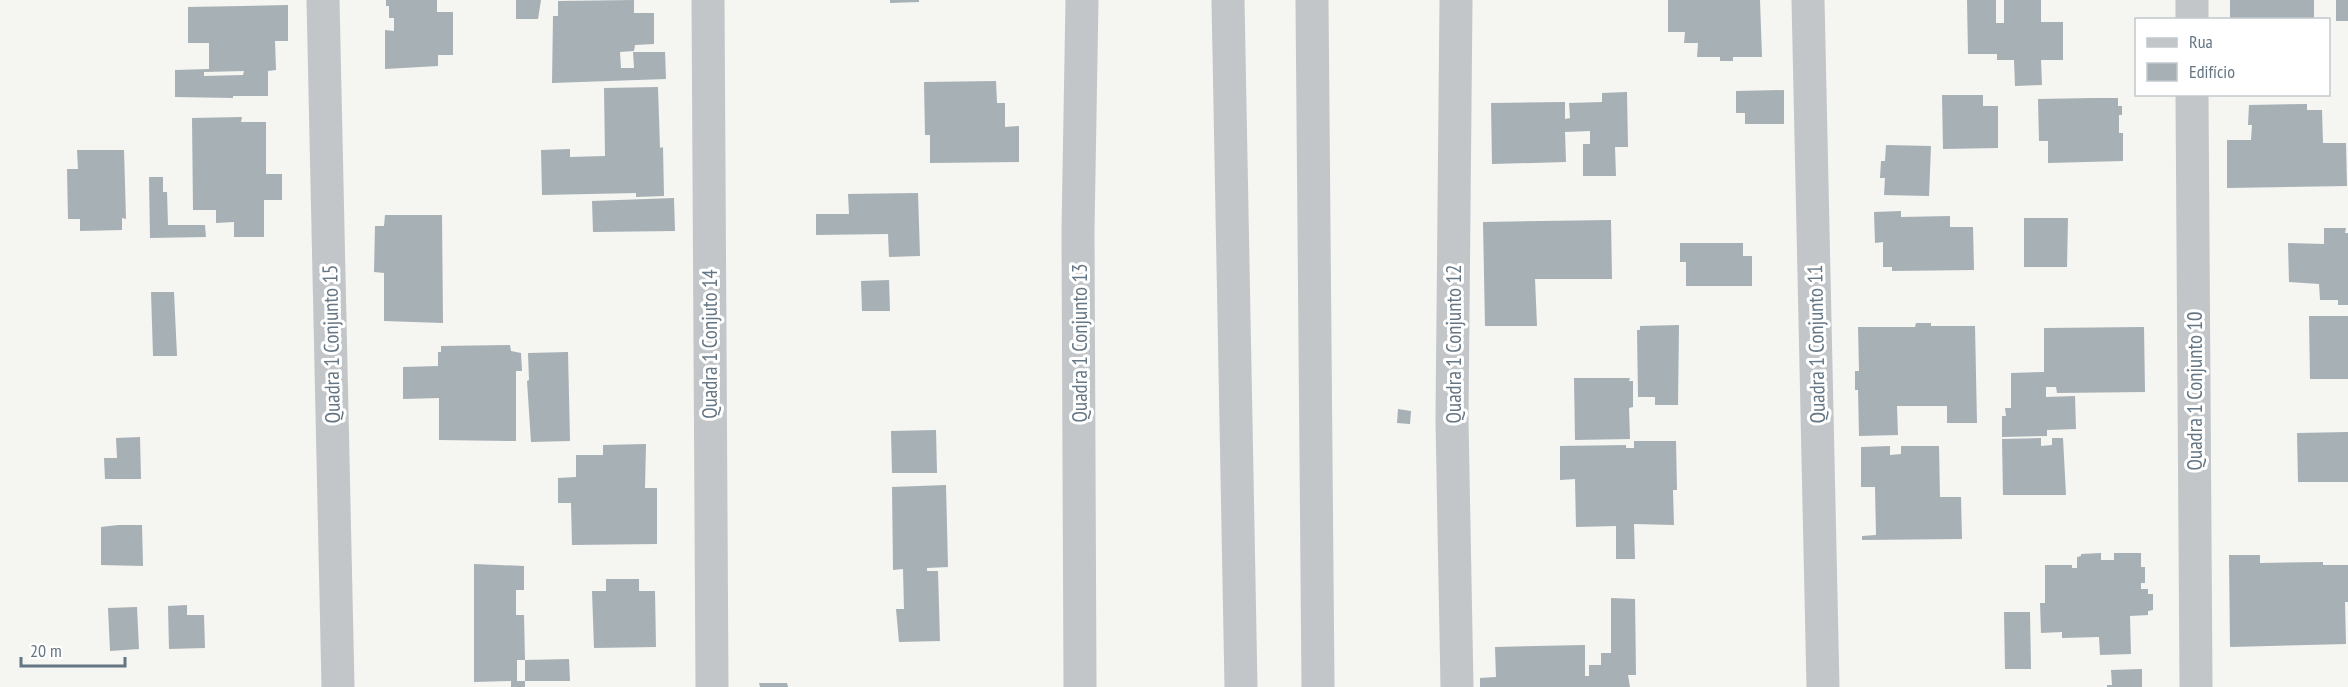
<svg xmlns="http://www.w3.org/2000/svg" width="2348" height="687" font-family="'PT Sans Narrow',sans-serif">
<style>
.building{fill:#a7b0b5;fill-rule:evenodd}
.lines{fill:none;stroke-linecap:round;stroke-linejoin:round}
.street{stroke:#c2c6c9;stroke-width:33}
.labels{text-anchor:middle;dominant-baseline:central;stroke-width:6;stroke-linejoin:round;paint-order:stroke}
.street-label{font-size:21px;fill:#647583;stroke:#fff}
</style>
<rect width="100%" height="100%" fill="#f5f5f1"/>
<g class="building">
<polygon points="386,0 437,0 437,12 453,12 453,55 438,55 438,66 385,69 385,30 394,31 394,18 389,18 389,6 386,6"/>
<polygon points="516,0 541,0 538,19 516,19"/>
<polygon points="634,0 634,13 654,13 654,44 635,45 634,51 620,52 621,68 634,68 633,52 665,52 666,79 552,83 553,16 558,16 558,1"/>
<polygon points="890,0 919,0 919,2 890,3"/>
<polygon points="1668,0 1760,0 1762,57 1733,57 1733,61 1720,61 1720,57 1697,57 1698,43 1684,43 1685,32 1668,32"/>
<polygon points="1967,0 1996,0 1996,23 2004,23 2004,0 2041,0 2041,22 2063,22 2063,60 2041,60 2042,85 2015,86 2014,60 1997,60 1997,54 1968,54"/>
<rect x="2230" y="0" width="84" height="20"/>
<rect x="2336" y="0" width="12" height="21"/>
<path d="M288,5V41H275L276,70L268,71V96H233V98L175,97V70L209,69V43H188V7ZM244,71L243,75L204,76V72Z"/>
<polygon points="996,81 997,103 1005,103 1005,127 1019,126 1019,162 930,163 930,135 925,135 924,82"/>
<polygon points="658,87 660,148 663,147 664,196 636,197 636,193 542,195 541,150 570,149 570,157 605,156 604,88"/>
<polygon points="1784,90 1784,124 1745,124 1745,113 1736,113 1736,91"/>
<polygon points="1627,92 1628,147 1615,147 1616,176 1583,176 1583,144 1590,144 1590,131 1565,132 1566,162 1492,164 1491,103 1565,102 1565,119 1570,118 1569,103 1602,102 1602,93"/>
<polygon points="1942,95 1983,95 1983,106 1998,106 1998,148 1943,149"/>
<polygon points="2093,98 2118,98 2118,106 2122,106 2122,115 2119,115 2119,133 2123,133 2123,161 2048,163 2048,141 2039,141 2038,99"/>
<polygon points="2307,104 2307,110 2322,110 2323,143 2346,143 2347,186 2227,188 2227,140 2251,140 2252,125 2248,125 2249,105"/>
<polygon points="242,117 241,122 266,122 266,174 282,174 282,200 264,200 264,237 234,237 234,222 216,223 216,210 193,210 192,118"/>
<polygon points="1886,145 1931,146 1929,196 1884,195 1885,178 1880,178 1881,161 1885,161"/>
<polygon points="77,150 124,150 126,219 122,218 122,230 80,231 80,219 68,219 67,169 78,169"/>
<polygon points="149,177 163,177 163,192 167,192 168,225 205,225 206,237 150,238"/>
<polygon points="918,193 920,256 889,257 888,234 816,235 816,214 849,214 848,194"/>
<polygon points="674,198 675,231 593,232 592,201"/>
<polygon points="1901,211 1901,217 1950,216 1950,227 1973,227 1974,270 1892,271 1892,267 1883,267 1883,242 1875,243 1874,212"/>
<polygon points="385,215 442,215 443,323 384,321 384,273 374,272 375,226 384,226"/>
<polygon points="2024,218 2068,218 2067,267 2024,267"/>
<polygon points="1611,220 1612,279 1535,279 1537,326 1485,326 1483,222"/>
<polygon points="2324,228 2346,228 2345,233 2348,233 2348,305 2338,305 2338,300 2320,300 2319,284 2289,282 2288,243 2324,244"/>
<polygon points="1680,243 1743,243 1743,256 1752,256 1752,286 1686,286 1686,262 1680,262"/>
<polygon points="889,280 890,311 862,311 861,281"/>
<polygon points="151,292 174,292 177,356 153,356"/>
<polygon points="2309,316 2348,316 2348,379 2310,379"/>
<polygon points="1916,323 1931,323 1931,326 1975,326 1977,423 1947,423 1947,406 1897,406 1898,435 1859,436 1858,390 1855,390 1855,371 1859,371 1858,327 1915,327"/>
<polygon points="1679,325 1678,405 1655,405 1655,397 1638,397 1637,330 1640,330 1640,326"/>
<polygon points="2144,327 2145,392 2057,393 2056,387 2046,387 2046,397 2075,396 2076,429 2047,430 2047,436 2002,437 2002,416 2006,416 2005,408 2011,408 2011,373 2044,372 2044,328"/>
<polygon points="510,345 511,351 521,353 522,371 516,371 516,441 439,440 439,398 403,399 403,367 438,366 438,352 441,352 441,346"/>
<polygon points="568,352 570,441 531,442 527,381 529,380 528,353"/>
<polygon points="1574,378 1630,378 1629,381 1633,381 1633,407 1629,408 1630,439 1575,440"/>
<polygon points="1398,409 1411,411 1410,424 1397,423"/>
<polygon points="936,430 937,473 892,473 891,431"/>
<polygon points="2348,432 2348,482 2298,482 2297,433"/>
<polygon points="140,437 141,479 105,479 104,458 117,458 116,438"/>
<polygon points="2041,438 2041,446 2052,445 2052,438 2063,438 2066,495 2003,495 2002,439"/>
<polygon points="1634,441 1676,441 1677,490 1673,490 1674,525 1634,524 1635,559 1616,559 1616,526 1576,527 1575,479 1560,480 1560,446 1626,445 1626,448 1634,448"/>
<polygon points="646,444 645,488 657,488 657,544 572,545 571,503 558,503 558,478 576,477 576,455 603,455 603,445"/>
<polygon points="1890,446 1890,455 1901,454 1901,446 1939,446 1940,497 1961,497 1962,539 1862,540 1862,536 1876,535 1875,487 1861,487 1861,447"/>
<polygon points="946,485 948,567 927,568 927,571 938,571 940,641 899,642 896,609 904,609 903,569 893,570 892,487"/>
<polygon points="118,525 142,525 143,566 101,565 101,527"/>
<polygon points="2101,553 2101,560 2114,560 2114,553 2141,553 2141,567 2145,567 2145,583 2141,583 2141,589 2148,589 2148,594 2153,594 2153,610 2148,611 2148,615 2130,616 2131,654 2100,655 2099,637 2062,638 2062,632 2041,633 2040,603 2045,603 2045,565 2072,565 2072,568 2077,568 2077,557 2081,556 2081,554"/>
<polygon points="2229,555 2260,555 2260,563 2323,562 2323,565 2348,565 2348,602 2345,602 2346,644 2230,647"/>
<polygon points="474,564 524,566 524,590 516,590 516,615 524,615 525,660 517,660 517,681 525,681 525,687 511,687 511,681 474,682"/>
<polygon points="606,579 639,579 639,591 655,591 656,647 594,648 592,591 606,591"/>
<polygon points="1611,598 1635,599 1636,675 1628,675 1630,687 1480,687 1480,678 1496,677 1495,647 1585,645 1585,676 1589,676 1589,665 1601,665 1601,653 1611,653"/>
<polygon points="187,605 187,615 204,615 205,648 169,649 168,606"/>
<polygon points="137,607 139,649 110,651 108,608"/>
<polygon points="2004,612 2030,612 2031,669 2005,669"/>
<polygon points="569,659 570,681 525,681 525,660"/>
<polygon points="2142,669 2142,687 2107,687 2107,685 2112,685 2111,670"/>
<polygon points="759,683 787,683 788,687 760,687"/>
</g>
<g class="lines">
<g class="street">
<polyline points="323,0 338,687"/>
<polyline points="708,0 712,687"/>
<polyline points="1228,0 1241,687"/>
<polyline points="1312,0 1318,687"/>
<polyline points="1456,0 1452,420 1457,687"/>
<polyline points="1808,0 1823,687"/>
<polyline points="2192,0 2192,20"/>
<polyline points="2192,94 2196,687"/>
<polyline points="1080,687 1078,230 1082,0"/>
</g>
</g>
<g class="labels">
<g class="street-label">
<text transform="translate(1079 343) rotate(-90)">Quadra 1 Conjunto 13</text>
<text transform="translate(331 344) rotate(-91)">Quadra 1 Conjunto 15</text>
<text transform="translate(709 344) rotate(-90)">Quadra 1 Conjuto 14</text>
<text transform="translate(1453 344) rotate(-90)">Quadra 1 Conjunto 12</text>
<text transform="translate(1816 344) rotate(-91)">Quadra 1 Conjunto 11</text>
<text transform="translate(2194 391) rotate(-90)">Quadra 1 Conjunto 10</text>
</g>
</g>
<rect x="2135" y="18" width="195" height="78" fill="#ffffff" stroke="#c1c8cd" stroke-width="1.5"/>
<rect x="2147" y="38" width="30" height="9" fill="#c2c6c9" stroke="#c1c8cd" stroke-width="1.5"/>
<text x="2189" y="48" font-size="18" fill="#647583">Rua</text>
<rect x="2147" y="63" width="30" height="18" fill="#a7b0b5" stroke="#c1c8cd" stroke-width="1.5"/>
<text x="2189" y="78" font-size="18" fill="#647583">Edifício</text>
<path d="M21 657v9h104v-9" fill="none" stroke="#647583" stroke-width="3"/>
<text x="30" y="657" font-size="18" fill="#647583" stroke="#ffffff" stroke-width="4.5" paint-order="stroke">20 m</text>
</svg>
